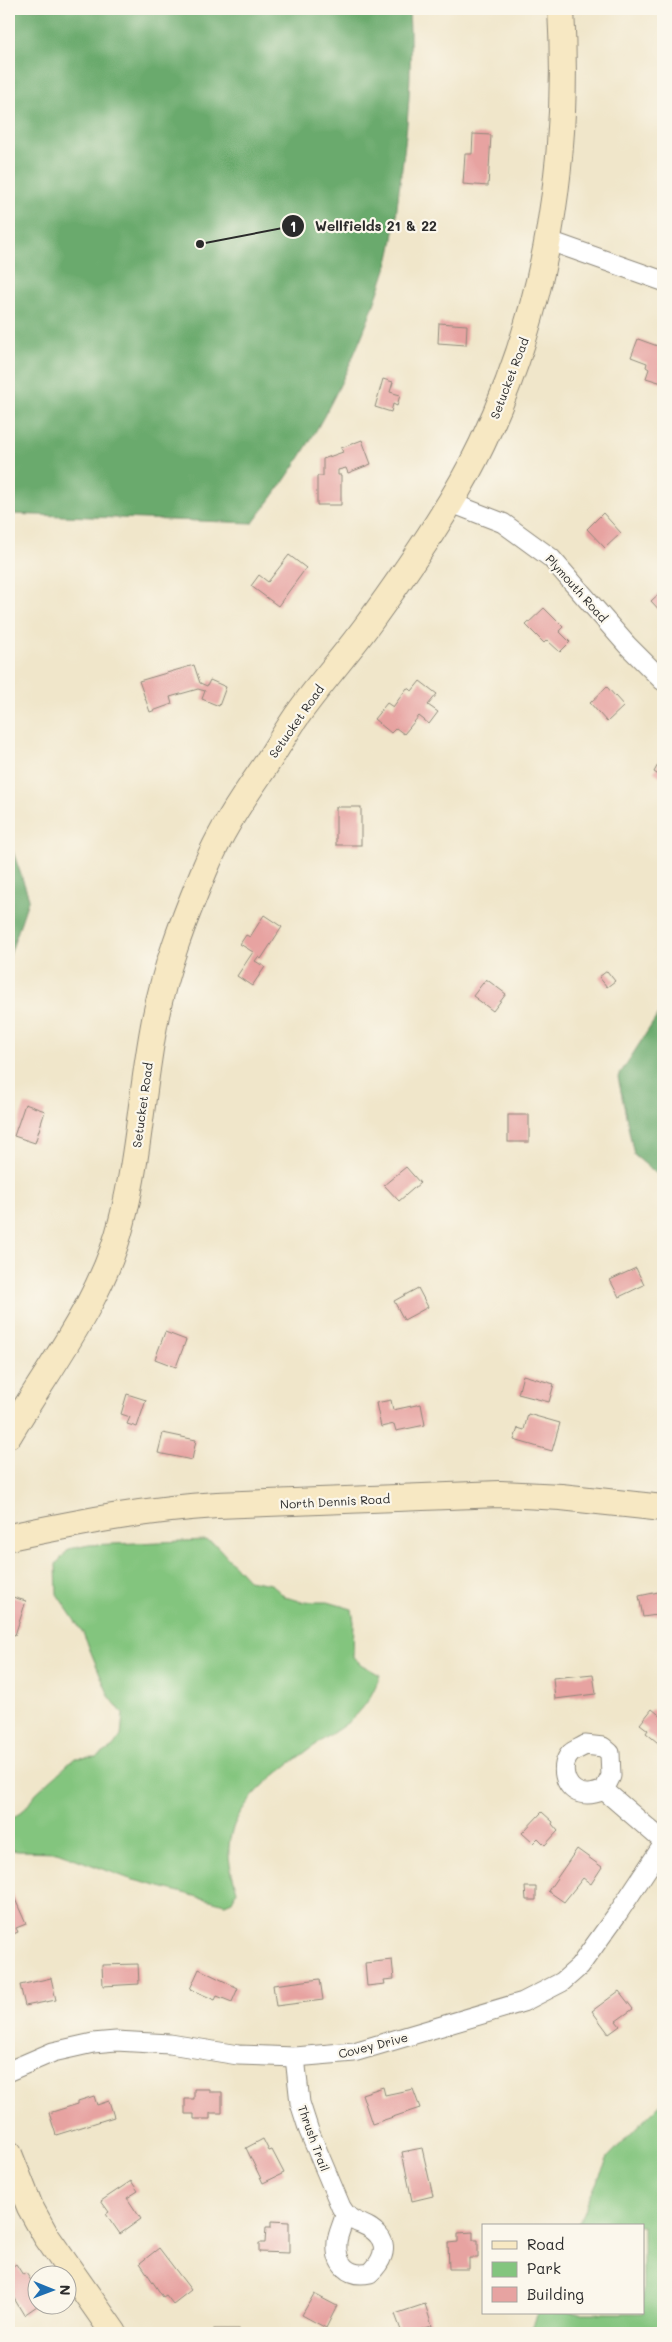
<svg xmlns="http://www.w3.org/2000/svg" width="672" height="2342" font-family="Mali,sans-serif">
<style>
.green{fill:#83c57e;stroke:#577854}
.forest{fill:#6aaa6d;stroke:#4a6a4c}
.building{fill:#e7a3a1}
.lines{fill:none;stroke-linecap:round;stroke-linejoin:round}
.street-casing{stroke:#8e887a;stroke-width:21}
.secondary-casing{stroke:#8e887a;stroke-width:28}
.street{stroke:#fff;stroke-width:19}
.secondary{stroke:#f7e8c3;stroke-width:26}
.labels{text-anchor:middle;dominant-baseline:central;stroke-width:4.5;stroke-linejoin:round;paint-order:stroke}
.street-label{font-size:12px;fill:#2b2b2b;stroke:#fbf7ec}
.leader{fill:none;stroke:#2b2b2b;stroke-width:2}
.callout-dot{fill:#2b2b2b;stroke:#fbf7ec;stroke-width:2}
.mark-label{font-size:15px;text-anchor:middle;font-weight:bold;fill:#fff}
.callout-label{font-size:14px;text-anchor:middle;font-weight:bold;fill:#2b2b2b;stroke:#fbf7ec;stroke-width:4.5;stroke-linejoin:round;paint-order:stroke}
</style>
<rect width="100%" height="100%" fill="#fbf7ec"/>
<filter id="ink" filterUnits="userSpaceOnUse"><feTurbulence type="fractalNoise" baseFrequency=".02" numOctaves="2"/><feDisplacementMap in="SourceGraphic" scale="10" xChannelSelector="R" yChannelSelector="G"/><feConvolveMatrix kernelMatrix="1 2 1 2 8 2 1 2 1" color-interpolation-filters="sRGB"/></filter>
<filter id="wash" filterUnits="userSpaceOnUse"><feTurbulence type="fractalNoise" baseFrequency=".0096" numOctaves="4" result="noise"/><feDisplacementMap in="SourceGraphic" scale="20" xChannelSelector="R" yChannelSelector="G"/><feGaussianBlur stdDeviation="1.12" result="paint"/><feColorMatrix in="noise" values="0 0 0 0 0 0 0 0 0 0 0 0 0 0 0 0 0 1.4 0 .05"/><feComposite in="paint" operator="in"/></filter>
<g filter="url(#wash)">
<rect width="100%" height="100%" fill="#f0e6ca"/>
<g class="green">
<path d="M206,1540L216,1545L248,1580L271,1584L285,1597L304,1602H328L352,1609L354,1622L353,1657L362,1665L380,1675C376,1687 369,1701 360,1711C351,1722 338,1729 327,1737C292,1762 231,1799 229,1847C228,1863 233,1876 237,1891L232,1901L225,1904L130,1879L57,1852L17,1851L9,1849V1821L26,1808L36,1793L75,1758L97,1757L113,1747L121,1736L123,1714L109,1696L83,1633L57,1594L56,1564L69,1549L89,1545Z"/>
<polygon points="663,2101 663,2333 529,2333 537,2313 643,2313 643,2226 577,2226 608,2157"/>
</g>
<g class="forest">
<path d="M9,9H409C413,70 408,129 399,190C396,216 394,244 386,269C365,336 334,405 295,465C282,485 267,504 253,523L9,514Z"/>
<polygon points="9,840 29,898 9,958"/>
<polygon points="663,1007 663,1179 634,1155 618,1077"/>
</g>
<g id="blocks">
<g class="building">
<polygon points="473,134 491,135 488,186 463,184 465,154 472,154"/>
<polygon points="439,323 467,325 466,345 438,343"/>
<polygon points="638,339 663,348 662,383 646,378 649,369 646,367 647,363 631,357"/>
<polygon points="383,379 393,382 390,392 400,395 397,406 393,404 391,412 375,407"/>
<polygon points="362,440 371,464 348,473 346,468 338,470 338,475 341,475 341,505 317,505 317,476 323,476 323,459 343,452 341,448"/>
<polygon points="603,513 621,533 605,548 587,529"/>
<polygon points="289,555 306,568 278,606 251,586 259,575 268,582"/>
<polygon points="663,590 663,614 651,601"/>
<polygon points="544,608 563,627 559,631 570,642 560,652 547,640 544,643 526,625"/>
<polygon points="194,665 200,683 207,686 210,680 226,687 219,706 202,699 205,691 198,689 170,697 172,704 150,712 139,681"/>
<polygon points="420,681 437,694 428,705 438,712 429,724 419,716 404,734 396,728 391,733 374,719 387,703 393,707 407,688 412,691"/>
<polygon points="607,687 624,706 607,722 590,703"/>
<polygon points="663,749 663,778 654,772 660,761 658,760"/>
<rect x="336" y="807" width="25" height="38"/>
<polygon points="264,915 282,927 261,959 258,957 255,961 265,967 252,986 237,976 253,952 240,944 246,935 250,937"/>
<polygon points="607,971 615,981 607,987 599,977"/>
<polygon points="486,979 506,994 493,1011 473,996"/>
<polygon points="25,1104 45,1111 35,1143 14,1136"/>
<rect x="508" y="1115" width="21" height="27"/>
<polygon points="406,1167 420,1183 399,1201 384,1185"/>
<polygon points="636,1268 644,1285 619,1297 610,1280"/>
<polygon points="418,1288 428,1307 404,1320 394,1301"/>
<polygon points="165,1332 186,1340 176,1367 155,1359"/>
<polygon points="523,1375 554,1384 549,1402 518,1394"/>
<polygon points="127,1394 146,1400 137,1427 127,1424 130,1417 121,1414"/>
<polygon points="391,1400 393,1410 421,1404 425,1425 396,1431 394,1424 381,1427 376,1403"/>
<polygon points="528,1414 560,1423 552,1451 514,1440 518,1428 524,1430"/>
<polygon points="163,1433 196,1440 192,1460 158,1453"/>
<polygon points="663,1591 663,1614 643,1617 639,1596"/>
<polygon points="9,1596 26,1601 15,1635 9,1633"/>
<polygon points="593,1674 596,1694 555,1699 553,1678"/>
<polygon points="652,1709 663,1718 663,1747 646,1733 648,1730 640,1724"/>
<polygon points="542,1812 553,1822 552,1824 558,1831 545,1845 538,1838 533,1843 522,1833"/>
<polygon points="577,1849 602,1867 591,1884 583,1878 564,1902 548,1891"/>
<polygon points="525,1887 536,1887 536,1900 526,1900"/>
<polygon points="11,1890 26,1924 16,1928 18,1932 11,1935 9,1932 9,1891"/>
<polygon points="392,1960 394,1979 384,1980 385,1984 367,1986 365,1963"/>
<polygon points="138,1964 139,1984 103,1986 102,1965"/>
<polygon points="199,1969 238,1988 232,2002 217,1996 215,2000 190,1989"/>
<polygon points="51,1978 56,2000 25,2006 20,1985"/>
<polygon points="320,1979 323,2000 276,2006 273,1985"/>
<polygon points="619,1991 633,2009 616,2021 620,2026 609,2034 592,2011"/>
<polygon points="383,2087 385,2095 413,2089 420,2108 372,2124 362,2094"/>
<polygon points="194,2089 210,2089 210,2092 222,2092 222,2113 210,2113 210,2119 194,2119 194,2114 185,2114 185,2099 194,2099"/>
<polygon points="94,2096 97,2105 109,2101 114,2117 56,2135 49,2113 78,2104 78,2101"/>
<polygon points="263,2139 269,2151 272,2150 284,2173 263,2183 246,2148"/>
<polygon points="422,2148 433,2196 412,2201 402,2152"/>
<polygon points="131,2181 138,2191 127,2198 141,2219 120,2234 106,2214 109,2212 101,2201"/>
<polygon points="271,2221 289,2222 289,2253 259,2252 259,2243 265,2243 266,2227 271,2227"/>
<polygon points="473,2232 473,2240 478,2240 478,2258 469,2258 469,2269 449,2269 448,2243 458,2242 458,2233"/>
<polygon points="159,2248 191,2290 173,2304 166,2295 163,2297 140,2263"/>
<polygon points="16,2264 23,2275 26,2273 38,2291 38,2304 40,2304 24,2315 9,2290 9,2269"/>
<polygon points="314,2294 337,2306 326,2328 302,2315"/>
<polygon points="425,2304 432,2326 409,2333 402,2333 395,2314"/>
<rect x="214" y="2329" width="25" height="4"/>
</g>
</g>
</g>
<g filter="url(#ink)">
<use href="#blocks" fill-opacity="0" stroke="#8e887a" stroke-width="1"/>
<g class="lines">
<g class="street-casing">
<g id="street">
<polyline points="547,240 663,281"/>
<polyline points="449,502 503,523 551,558 627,645 663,681"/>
<path d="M585,1745L603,1747L610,1753L611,1776L604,1790C597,1793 587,1795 580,1793C564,1788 559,1765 571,1753C574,1750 581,1748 585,1745Z"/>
<polyline points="604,1790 663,1841"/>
<path d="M295,2057L300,2103L309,2131L341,2207C351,2226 367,2221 378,2235C390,2248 380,2264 370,2273C348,2278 335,2264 337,2242C338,2233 343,2224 345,2215"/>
<polyline points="9,2071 53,2052 93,2043 116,2041 170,2044 238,2055 295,2057 354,2052 523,2002 562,1982 579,1967 618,1913 663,1845"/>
</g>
</g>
<g class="secondary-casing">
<g id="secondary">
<path d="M9,1435C49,1367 103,1299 122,1221C139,1155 142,1086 155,1020C165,968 184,919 204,871C219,834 240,802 263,769C276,750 287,729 301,710C323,680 347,653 369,623C408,569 453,505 482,444C547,308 570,158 561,9"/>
<path d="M9,1537C78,1523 146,1509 217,1505L500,1494L561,1497L663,1508"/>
<polyline points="9,2154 30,2207 46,2236 114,2333"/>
</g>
</g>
<use href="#street" class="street"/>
<use href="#secondary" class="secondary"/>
</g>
</g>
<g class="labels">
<g class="street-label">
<text transform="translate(509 378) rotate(-69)">Setucket Road</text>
<text transform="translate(577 588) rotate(48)">Plymouth Road</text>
<text transform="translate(296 721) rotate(-55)">Setucket Road</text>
<text transform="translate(142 1105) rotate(-82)">Setucket Road</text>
<text transform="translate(335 1501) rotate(-3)">North Dennis Road</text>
<text transform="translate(373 2045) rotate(-14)">Covey Drive</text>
<text transform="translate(314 2138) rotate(70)">Thrush Trail</text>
</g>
</g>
<path class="leader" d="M200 244L293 226"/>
<g class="callout-dot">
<circle cx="200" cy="244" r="5"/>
<circle cx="293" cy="226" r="12"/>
</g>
<g class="mark-label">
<text x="293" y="232">1</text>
</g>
<g class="callout-label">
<text x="376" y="231">Wellfields 21 &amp; 22</text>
</g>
<rect width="672" height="2342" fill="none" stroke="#fbf7ec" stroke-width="30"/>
<rect x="482" y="2224" width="162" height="90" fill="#fbf7ec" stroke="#a8a59f"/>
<rect x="492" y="2241" width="25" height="8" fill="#f7e8c3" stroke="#a8a59f"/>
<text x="527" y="2250" font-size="15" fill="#2b2b2b">Road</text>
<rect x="492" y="2262" width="25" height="15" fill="#83c57e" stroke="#a8a59f"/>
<text x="527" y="2274" font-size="15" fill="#2b2b2b">Park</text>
<rect x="492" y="2287" width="25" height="15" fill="#e7a3a1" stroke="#a8a59f"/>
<text x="527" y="2300" font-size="15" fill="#2b2b2b">Building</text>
<g transform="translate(52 2290) rotate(91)"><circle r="24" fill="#fbf7ec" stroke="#a8a59f"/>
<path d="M0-4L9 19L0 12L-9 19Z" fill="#1f6fb2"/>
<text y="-8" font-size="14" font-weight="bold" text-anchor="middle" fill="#2b2b2b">N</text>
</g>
</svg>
